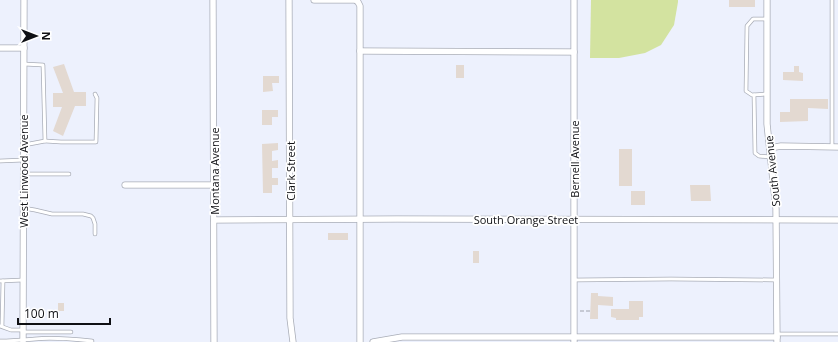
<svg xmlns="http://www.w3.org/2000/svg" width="838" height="342" font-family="'Open Sans',sans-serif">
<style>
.green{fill:#d3e3a0}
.building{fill:#e3d9d1}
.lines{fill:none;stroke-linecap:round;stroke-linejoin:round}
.lane-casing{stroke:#a9adb7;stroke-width:4.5}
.street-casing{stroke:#a9adb7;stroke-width:7}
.path{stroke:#9fa2ab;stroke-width:1;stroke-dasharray:4 2;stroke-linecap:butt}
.lane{stroke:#fff;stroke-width:3}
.street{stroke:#fff;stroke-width:5.5}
.labels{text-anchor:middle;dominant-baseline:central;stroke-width:3.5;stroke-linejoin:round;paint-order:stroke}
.street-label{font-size:11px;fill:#0f1014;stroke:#fff}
</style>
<rect width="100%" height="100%" fill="#edf1fd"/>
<polygon class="green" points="591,0 678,0 678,2 674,25 661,45 645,53 619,58 590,58"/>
<g class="building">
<rect x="729" y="0" width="26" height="7"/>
<polygon points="64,64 74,92 86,92 86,106 75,106 63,136 53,131 62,107 53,107 53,93 63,93 53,67"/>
<rect x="456" y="65" width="8" height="13"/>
<polygon points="794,66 799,66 799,72 803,73 803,81 783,80 783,72 794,72"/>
<polygon points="263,76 279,76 279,83 272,83 273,91 263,92"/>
<polygon points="790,99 828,99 828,109 808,108 808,121 780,122 780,112 790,112"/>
<polygon points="262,110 278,110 278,117 272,117 272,125 262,125"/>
<polygon points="278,143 278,150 272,151 272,161 278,160 278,168 272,168 272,178 278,178 278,185 272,185 272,193 263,193 262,144"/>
<rect x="619" y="149" width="13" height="37"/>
<polygon points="690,185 710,185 711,201 691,201"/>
<rect x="631" y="191" width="14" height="14"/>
<rect x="328" y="233" width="20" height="7"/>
<rect x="473" y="251" width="6" height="12"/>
<polygon points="591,293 598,293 598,296 613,297 613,306 598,305 598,319 590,319"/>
<polygon points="629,301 643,301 643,317 639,317 639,320 616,320 616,318 611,317 611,309 629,309"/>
<rect x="58" y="303" width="6" height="8"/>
</g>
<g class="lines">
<g class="lane-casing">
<g id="lane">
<polyline points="767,19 753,19 747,26 746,91 752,95 767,94"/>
<polyline points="24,64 43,65 45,141 24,145"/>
<polyline points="754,95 755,153 759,156 771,157"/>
<polyline points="45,141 61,142 96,142 97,98 95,94"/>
<polyline points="832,147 832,0"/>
<polyline points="0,161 24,160"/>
<polyline points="23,174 69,174"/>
<polyline points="23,208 35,210 52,214 83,214 91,216 93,218 95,224 95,234"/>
<polyline points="574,280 671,279 776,280"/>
<polyline points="0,281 23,280"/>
<polyline points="0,326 11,330 23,330"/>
<polyline points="2,326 3,281"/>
<polyline points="23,332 71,332"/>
<polyline points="777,334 838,334"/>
<path d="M0,341C12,341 23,340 35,339C54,337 73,339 92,341"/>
</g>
</g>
<g class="street-casing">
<g id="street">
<polyline points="213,0 214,342"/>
<polyline points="289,0 290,318 293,342"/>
<polyline points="314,0 355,0 358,2 360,6 360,342"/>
<polyline points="767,0 767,124 776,209 777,342"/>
<polyline points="0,48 24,48"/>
<polyline points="360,51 574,52"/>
<polyline points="770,148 781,146 838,147"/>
<polyline points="125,185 214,185"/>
<polyline points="214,220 397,219 838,220"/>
<polyline points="23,342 24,0"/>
<polyline points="373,342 402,337 777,337"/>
<polyline points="574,342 574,0"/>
</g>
</g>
<polyline class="path" points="580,311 590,311"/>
<use href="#lane" class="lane"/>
<use href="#street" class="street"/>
</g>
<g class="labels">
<g class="street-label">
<text transform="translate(574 159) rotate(-90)">Bernell Avenue</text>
<text transform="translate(23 171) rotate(-90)">West Linwood Avenue</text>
<text transform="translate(214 171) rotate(-90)">Montana Avenue</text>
<text transform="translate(290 171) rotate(-90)">Clark Street</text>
<text transform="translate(772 171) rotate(-96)">South Avenue</text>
<text x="526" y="219">South Orange Street</text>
</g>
</g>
<g transform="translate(36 36) rotate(90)" stroke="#ffffff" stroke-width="3" paint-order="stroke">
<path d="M0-3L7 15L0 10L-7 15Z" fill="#0f1014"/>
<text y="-6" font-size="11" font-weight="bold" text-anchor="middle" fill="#0f1014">N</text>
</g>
<path d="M18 318v6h92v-6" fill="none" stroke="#0f1014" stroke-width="2"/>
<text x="24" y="318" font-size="12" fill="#0f1014" stroke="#ffffff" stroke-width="3" paint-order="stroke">100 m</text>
</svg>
